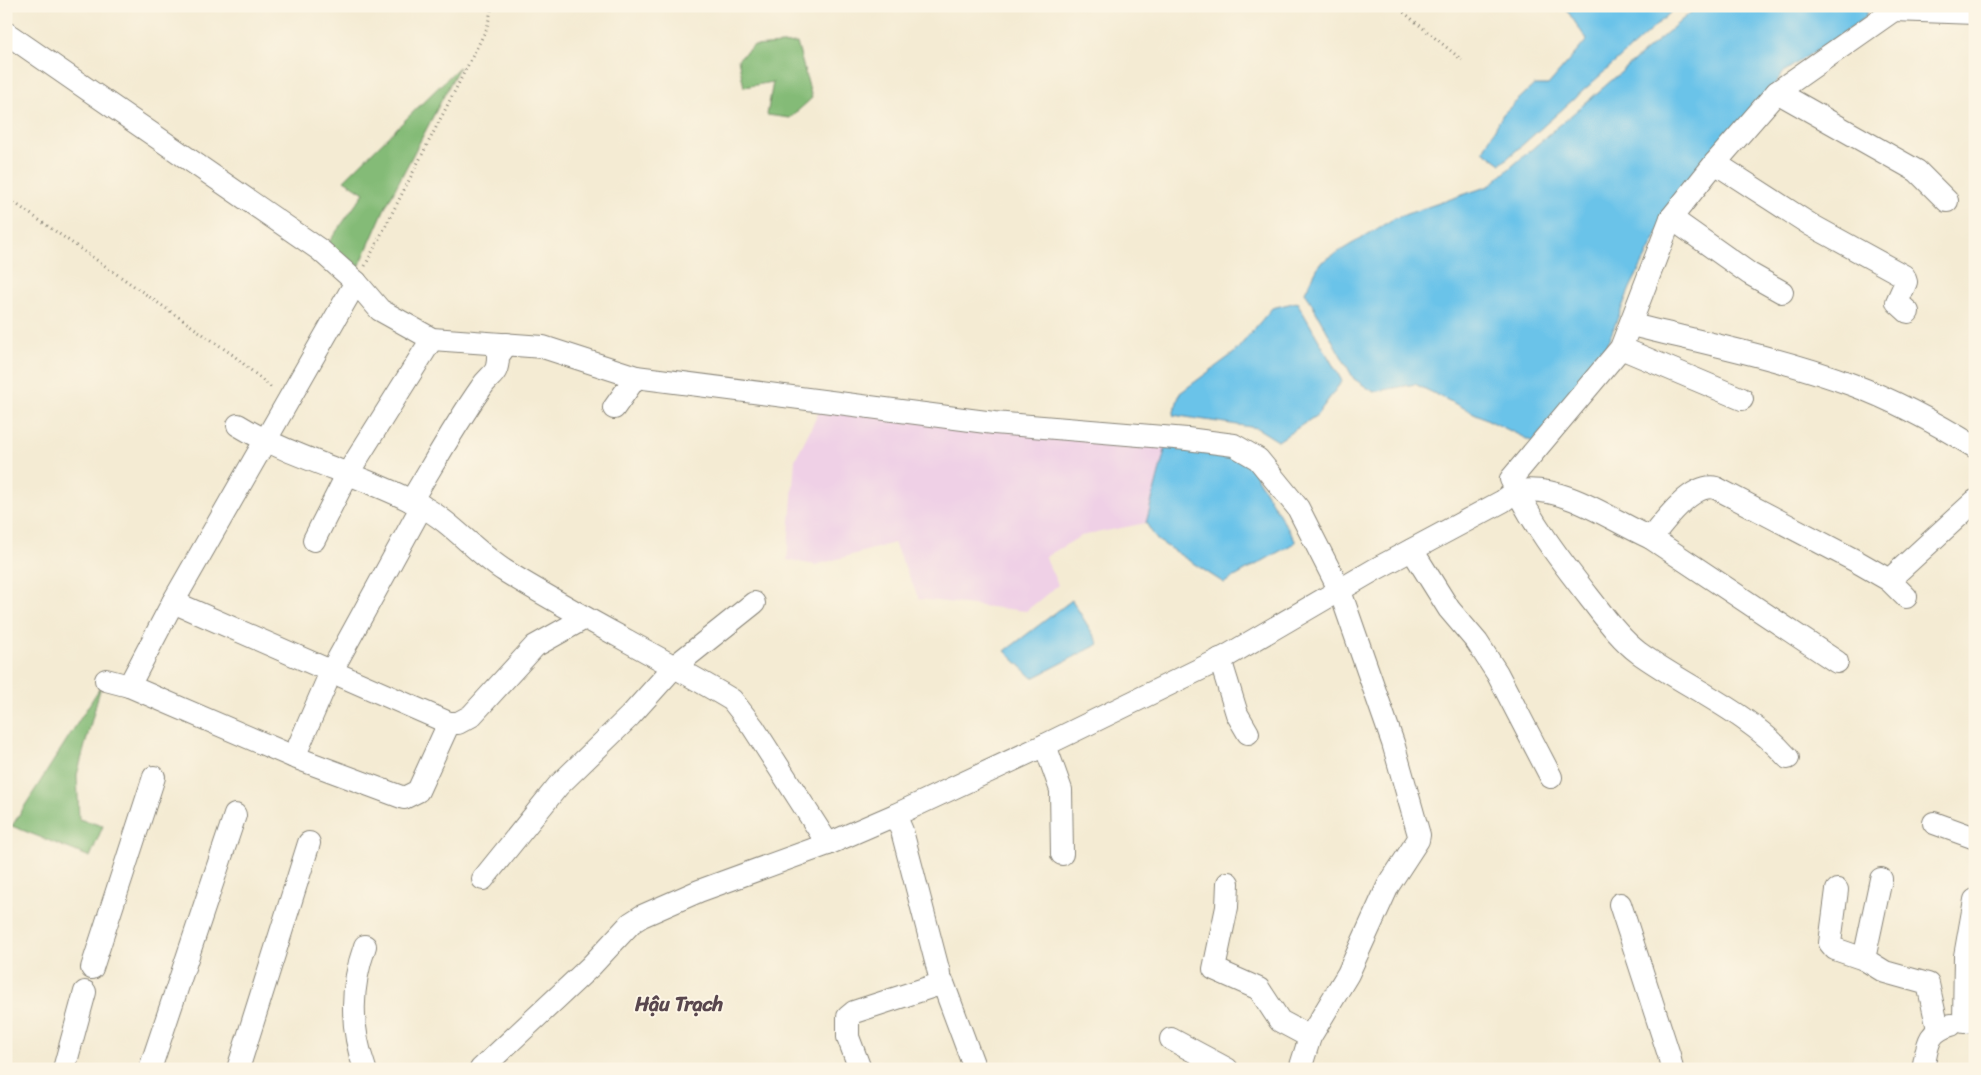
<svg xmlns="http://www.w3.org/2000/svg" width="1981" height="1075" font-family="Sriracha,sans-serif">
<style>
.built{fill:#efd0e6}
.forest{fill:#84bb77;stroke:#506c4a}
.water{fill:#6bc3e9;stroke:#447082}
.lines{fill:none;stroke-linecap:round;stroke-linejoin:round}
.minor-casing{stroke:#888478;stroke-width:24}
.path{stroke:#888478;stroke-width:3;stroke-dasharray:1 4;stroke-linecap:butt}
.minor{stroke:#fff;stroke-width:22}
.labels{text-anchor:middle;dominant-baseline:central;stroke-width:4;stroke-linejoin:round;paint-order:stroke}
.quarter-label{font-size:20px;font-weight:bold;fill:#59474e;stroke:#fcf5e5}
</style>
<rect width="100%" height="100%" fill="#fcf5e5"/>
<filter id="ink" filterUnits="userSpaceOnUse"><feTurbulence type="fractalNoise" baseFrequency=".02" numOctaves="2"/><feDisplacementMap in="SourceGraphic" scale="10" xChannelSelector="R" yChannelSelector="G"/><feConvolveMatrix kernelMatrix="1 2 1 2 8 2 1 2 1" color-interpolation-filters="sRGB"/></filter>
<filter id="wash" filterUnits="userSpaceOnUse"><feTurbulence type="fractalNoise" baseFrequency=".0096" numOctaves="4" result="noise"/><feDisplacementMap in="SourceGraphic" scale="20" xChannelSelector="R" yChannelSelector="G"/><feGaussianBlur stdDeviation="1.12" result="paint"/><feColorMatrix in="noise" values="0 0 0 0 0 0 0 0 0 0 0 0 0 0 0 0 0 1.4 0 .05"/><feComposite in="paint" operator="in"/></filter>
<g filter="url(#wash)">
<rect width="100%" height="100%" fill="#f4ebd3"/>
<polygon class="built" points="820,410 1167,442 1146,523 1081,536 1045,557 1058,585 1026,611 919,599 894,543 816,565 787,560 795,460"/>
<g class="forest">
<polygon points="797,43 812,98 790,118 767,115 773,82 744,87 738,59 753,46"/>
<polygon points="459,67 384,210 356,274 326,246 364,193 344,180"/>
<polygon points="101,686 77,775 79,819 103,826 90,857 12,826"/>
</g>
<g class="water">
<polygon points="1564,6 1678,6 1501,164 1483,151 1503,114 1534,85 1548,85 1587,40"/>
<polygon points="1698,6 1870,6 1865,18 1785,71 1666,217 1630,288 1606,347 1533,442 1415,384 1374,392 1354,379 1305,292 1320,263 1395,218 1489,186"/>
<polygon points="1297,302 1342,381 1317,415 1278,441 1257,428 1173,415 1180,393 1234,353 1272,308"/>
<polygon points="1167,442 1225,447 1248,463 1296,542 1224,583 1157,540 1146,523"/>
<polygon points="1072,600 1099,644 1033,678 1005,651"/>
</g>
</g>
<g filter="url(#ink)">
<g class="lines">
<g class="minor-casing">
<g id="minor">
<polyline points="1893,6 1894,10 1975,13"/>
<polyline points="6,33 320,250 356,282 380,310 432,339 543,347 636,377 994,423 1187,439 1234,445 1258,459 1298,508 1340,591 1393,743 1419,835 1418,840 1388,886 1348,974 1310,1037 1300,1069"/>
<polyline points="1777,92 1917,171 1947,201"/>
<polyline points="1715,163 1811,225 1904,276 1906,282 1897,302 1908,312"/>
<polyline points="1671,218 1750,274 1782,292"/>
<path d="M1632,325C1705,343 1781,358 1853,385C1896,401 1936,423 1975,447"/>
<polyline points="1621,348 1742,399"/>
<polyline points="614,408 636,377"/>
<path d="M238,425C295,460 362,474 421,506C452,522 475,552 505,571C579,617 657,655 732,700L753,727L828,844"/>
<path d="M411,501C434,463 455,425 481,388C490,373 498,377 498,356L507,344"/>
<polyline points="1651,538 1837,662"/>
<polyline points="314,540 348,473 432,339"/>
<polyline points="1412,550 1449,609 1477,642 1497,673 1551,777"/>
<polyline points="1889,580 1975,501"/>
<polyline points="173,602 449,723 458,723 471,716 535,646 585,618"/>
<polyline points="1220,659 1237,714 1248,733"/>
<polyline points="106,680 129,686 294,757 404,798 418,791 449,723"/>
<polyline points="129,686 173,602 356,282"/>
<polyline points="1045,745 1061,790 1062,854"/>
<polyline points="294,757 331,672 422,506"/>
<path d="M1788,758C1748,712 1688,688 1639,653C1619,638 1604,616 1589,597C1560,560 1531,522 1511,479L1621,348L1671,218L1715,163L1777,92L1894,10"/>
<polyline points="895,815 902,831 939,973"/>
<polyline points="1934,823 1975,838"/>
<polyline points="483,879 558,786 630,716 675,666 754,603"/>
<polyline points="1881,879 1864,959 1885,972 1928,984 1938,1029"/>
<polyline points="1228,883 1227,907 1214,969 1259,989 1280,1021 1310,1037"/>
<polyline points="1837,890 1830,943 1835,949 1864,959"/>
<polyline points="1975,900 1965,956 1964,1022 1975,1021"/>
<polyline points="1620,904 1669,1055 1672,1069"/>
<path d="M365,946C350,988 350,1027 365,1069"/>
<polyline points="92,968 154,777"/>
<polyline points="1171,1039 1227,1069"/>
<polyline points="64,1069 85,992"/>
<polyline points="150,1069 235,815"/>
<polyline points="238,1069 309,843"/>
<path d="M481,1069L591,966L631,923L642,916L699,891L828,844L895,815L1045,745L1225,657L1374,570L1503,501C1507,498 1513,492 1519,491C1566,485 1610,520 1651,538C1664,521 1693,482 1716,488L1856,561L1889,580L1906,597"/>
<polyline points="860,1069 848,1037 848,1017 854,1012 943,983 975,1069"/>
<path d="M1923,1069C1928,1046 1926,1032 1951,1025"/>
</g>
</g>
<g class="path">
<polyline points="1396,6 1462,60"/>
<polyline points="6,197 233,355 273,389"/>
<polyline points="365,266 487,28 492,6"/>
</g>
<use href="#minor" class="minor"/>
</g>
</g>
<g class="labels">
<g class="quarter-label">
<text x="679" y="1004">Hậu Trạch</text>
</g>
</g>
<rect width="1981" height="1075" fill="none" stroke="#fcf5e5" stroke-width="25"/>
</svg>
